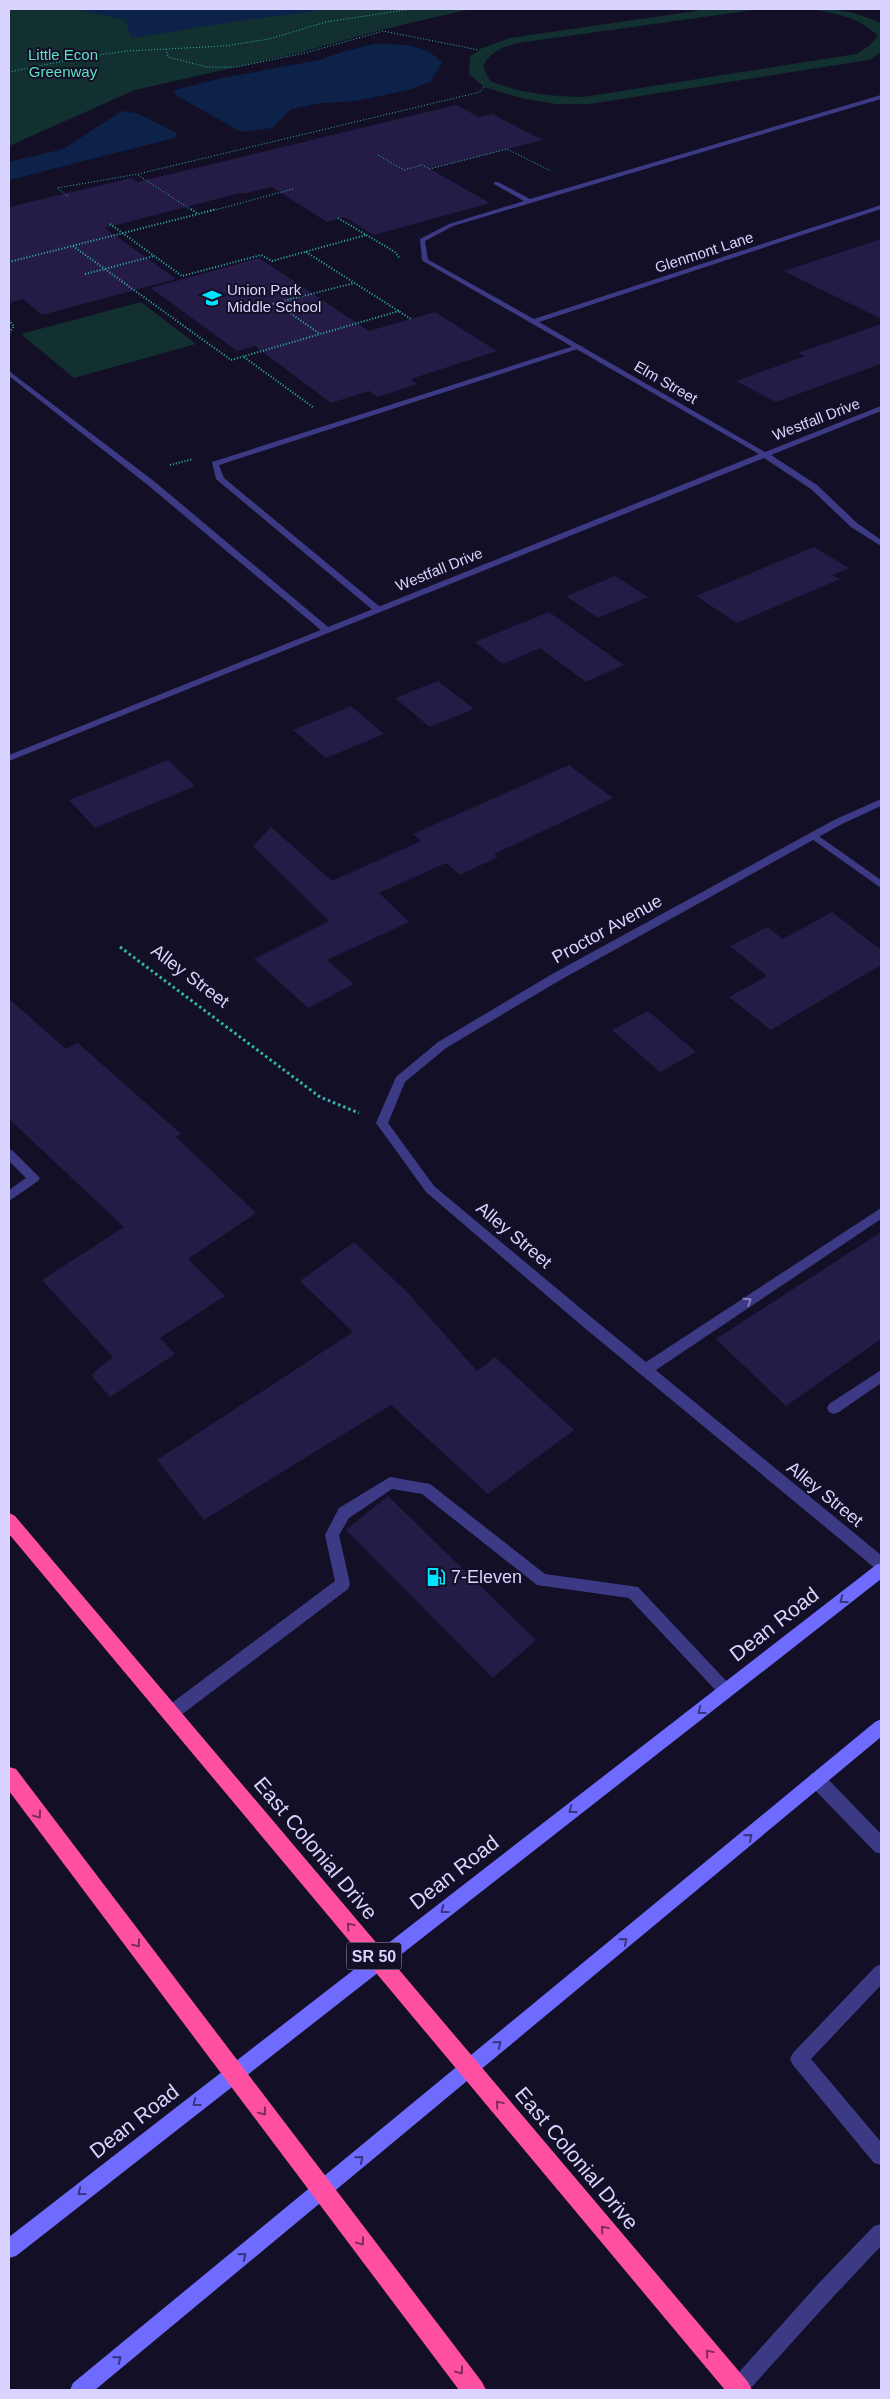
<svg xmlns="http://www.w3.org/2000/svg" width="890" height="2399" font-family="Arial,sans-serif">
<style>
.green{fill:#12302f}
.water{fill:#0c2248}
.building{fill:#241b47}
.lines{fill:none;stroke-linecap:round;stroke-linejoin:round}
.path-far2{stroke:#2fb8b0;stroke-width:1;stroke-dasharray:1 2;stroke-linecap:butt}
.path-far1{stroke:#2fb8b0;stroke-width:2;stroke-dasharray:1 2;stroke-linecap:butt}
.path{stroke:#2fb8b0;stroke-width:3;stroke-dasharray:2.5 3;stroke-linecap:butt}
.lane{fill:#3d3a85;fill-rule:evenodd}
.street{fill:#3d3a85;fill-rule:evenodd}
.secondary{fill:#6f6bff;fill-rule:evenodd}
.highway{fill:#ff4fa3;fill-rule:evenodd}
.oneway{stroke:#837fbc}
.oneway2{stroke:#38347d}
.oneway3{stroke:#7d2c5e}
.labels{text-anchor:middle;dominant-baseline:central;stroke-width:4;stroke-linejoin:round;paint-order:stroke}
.far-park-label{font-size:15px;fill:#5fe0c0;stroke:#130f26}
.far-street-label{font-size:15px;fill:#d9d4ff;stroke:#130f26}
.far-poi-label{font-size:15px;fill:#d9d4ff;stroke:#130f26;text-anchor:start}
.shield{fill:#130f26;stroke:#9e99be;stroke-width:1}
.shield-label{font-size:16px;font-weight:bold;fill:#d9d4ff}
.street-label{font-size:18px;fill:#d9d4ff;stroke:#130f26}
.poi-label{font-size:18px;fill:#d9d4ff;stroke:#130f26;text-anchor:start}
.near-street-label{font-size:21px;fill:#d9d4ff;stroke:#130f26}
</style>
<rect width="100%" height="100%" fill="#130f26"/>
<g class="green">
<polygon points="9,9 470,9 381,30 302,52 135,90 9,146"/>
<path d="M709,9H761L518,43C503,47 490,52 483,66L490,81C520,93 550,96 583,97L856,54L869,46L878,36C859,17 835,13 809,9C838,9 854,11 880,23L881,52L869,60L590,104H556L521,98L484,87L469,74L470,57L480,49L510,38Z"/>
<polygon points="141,302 196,344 74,378 21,334"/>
</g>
<g class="water">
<polygon points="74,9 333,9 244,20 132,38 125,20"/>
<path d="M375,44C399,44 426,43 442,63L430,82L409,90L355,101L321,103L291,109L272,128L241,132L174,94L175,90L222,78L319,60L345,51Z"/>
<polygon points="122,111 136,113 177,133 175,138 9,180 9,162 63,149"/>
</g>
<g class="building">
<polygon points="456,105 479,117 492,114 543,140 430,169 490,203 374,235 344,217 327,222 272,187 242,194 240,193 105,228 176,279 42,315 23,299 9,303 9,207 131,178 138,182"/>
<polygon points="881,239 881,319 784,271"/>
<polygon points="259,258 369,331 435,312 497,351 411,379 417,384 378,397 369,391 331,403 255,346 237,351 151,288"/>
<polygon points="881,324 881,364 776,402 736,381 805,356 798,353"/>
<polygon points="814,547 849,568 832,575 840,579 737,623 696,596"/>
<polygon points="615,576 648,597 598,618 566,596"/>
<polygon points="549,612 624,665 586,682 540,648 503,664 475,642"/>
<polygon points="438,681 474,709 430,727 395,698"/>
<polygon points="351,706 384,734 326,758 293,730"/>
<polygon points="168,760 195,786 95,828 69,800"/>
<polygon points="569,765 613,798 494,854 498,857 460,875 446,863 379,893 409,922 327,960 354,984 308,1008 254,959 329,921 253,846 271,827 332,881 421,841 413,834"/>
<polygon points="832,912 881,950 881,965 771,1030 729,997 767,976 730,946 767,927 783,939"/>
<polygon points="9,999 66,1049 78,1043 181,1134 176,1137 256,1213 188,1259 225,1296 160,1338 175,1354 110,1397 91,1375 113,1357 42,1280 124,1227 9,1119"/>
<polygon points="648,1011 696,1052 660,1072 612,1030"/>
<polygon points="881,1232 881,1339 786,1406 716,1339"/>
<polygon points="354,1242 406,1291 477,1371 495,1357 574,1430 488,1494 391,1405 204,1520 157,1460 353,1332 300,1281"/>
<polygon points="388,1496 536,1640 493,1678 346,1530"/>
</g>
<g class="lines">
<g class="path-far2">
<polyline points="166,49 168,57 207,67 236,67 305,53 383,31 479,50"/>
<polyline points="9,72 78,58 127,51 224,46 269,39 326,22 411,9"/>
<polyline points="378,155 404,170 422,165 430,169 507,149 551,171"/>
<polyline points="138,175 193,211"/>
<polyline points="68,196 57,188 138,174 480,92 484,87"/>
<polyline points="211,211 293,189"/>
</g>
<g class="path-far1">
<polyline points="191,209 198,214 216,209"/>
<polyline points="338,218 395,252 400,259"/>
<polyline points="110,224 182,276 261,255 272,261 366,235"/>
<polyline points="73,246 231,360 399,311"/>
<polyline points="306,252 411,319"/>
<polyline points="9,262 198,214"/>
<polyline points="85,274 154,256"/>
<polyline points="276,303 320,334"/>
<polyline points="241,312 354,283"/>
<polyline points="9,320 14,326 9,333"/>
<polyline points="244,357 314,408"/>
<polyline points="170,465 193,459"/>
</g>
<polyline class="path" points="120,947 320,1097 359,1113"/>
<g class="lane">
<polygon points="881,95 881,99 453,226 425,241 428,260 425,262 422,260 420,239 449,224 524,201 494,184 494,182 498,182 530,199"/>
<polygon points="577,345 584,347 219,465 224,478 380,607 380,611 374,611 216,479 212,462"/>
<polygon points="9,371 155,482 328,627 328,631 322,631 149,486 9,376"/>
<polygon points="813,832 881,880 881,888 809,837 808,835"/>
<polygon points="9,1149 13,1151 40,1178 38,1181 9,1201 9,1190 26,1178 9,1161"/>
<polygon points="881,1208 881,1219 650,1374 645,1376 640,1374 638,1370 640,1366"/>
<polygon points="881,1370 881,1383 839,1412 834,1414 829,1412 827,1408 829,1404"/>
<polygon points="390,1477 430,1484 545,1574 638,1587 731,1686 734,1691 731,1696 726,1698 721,1696 629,1598 537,1585 422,1494 392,1489 349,1518 339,1535 350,1584 348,1589 177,1718 171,1721 165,1718 163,1713 165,1708 335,1581 325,1535 339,1508"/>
<polygon points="817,1772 823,1774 881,1834 881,1854 875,1852 811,1786 809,1780 811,1774"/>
<polygon points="881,1964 881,1985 811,2059 881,2142 881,2165 874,2163 793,2065 790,2059 793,2053 875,1967"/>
<polygon points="881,2224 881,2246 833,2297 749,2390 729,2390 731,2381 819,2283 874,2226"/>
</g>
<g class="street">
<polygon points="881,205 881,209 539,322 765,452 881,406 881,411 771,455 817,485 857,523 881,540 881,546 851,527 811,489 764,458 9,761 9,755 759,454 423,261 423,259 427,259 534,319"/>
<polygon points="881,799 881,806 842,824 562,979 446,1048 405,1082 388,1123 434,1186 591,1317 881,1555 881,1571 876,1569 581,1325 426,1192 376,1123 396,1077 438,1042 554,973 834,820"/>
</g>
<g class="secondary">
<polygon points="881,1563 881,1579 16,2256 9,2258 9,2237 876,1565"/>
<polygon points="881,1719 881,1737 95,2390 70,2390 73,2383 875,1722"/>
</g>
<g class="highway">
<polygon points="9,1513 15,1516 748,2382 752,2390 725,2390 9,1534"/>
<polygon points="9,1767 16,1769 482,2382 486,2390 459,2390 9,1791"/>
</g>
</g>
<defs><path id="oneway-chevron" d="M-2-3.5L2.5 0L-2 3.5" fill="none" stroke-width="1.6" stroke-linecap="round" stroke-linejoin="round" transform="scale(1.25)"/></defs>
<use class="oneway" href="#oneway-chevron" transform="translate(748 1301) rotate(-34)"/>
<g class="oneway2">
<use href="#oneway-chevron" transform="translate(843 1600) rotate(142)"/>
<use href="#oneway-chevron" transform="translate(701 1711) rotate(142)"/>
<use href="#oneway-chevron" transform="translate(572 1810) rotate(142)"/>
<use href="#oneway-chevron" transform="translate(749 1837) rotate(-40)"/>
<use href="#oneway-chevron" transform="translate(444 1910) rotate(142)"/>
<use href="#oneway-chevron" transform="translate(624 1941) rotate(-40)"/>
<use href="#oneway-chevron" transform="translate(498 2044) rotate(-40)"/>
<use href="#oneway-chevron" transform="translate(196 2103) rotate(142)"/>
<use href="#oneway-chevron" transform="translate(360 2159) rotate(-40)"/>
<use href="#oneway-chevron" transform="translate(81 2192) rotate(142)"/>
<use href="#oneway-chevron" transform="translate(243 2256) rotate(-40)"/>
<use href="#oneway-chevron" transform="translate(118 2359) rotate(-39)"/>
</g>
<g class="oneway3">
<use href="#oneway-chevron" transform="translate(38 1815) rotate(53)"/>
<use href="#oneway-chevron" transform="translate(350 1926) rotate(-130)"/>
<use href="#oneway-chevron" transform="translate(137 1944) rotate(53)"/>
<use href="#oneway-chevron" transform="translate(499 2104) rotate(-130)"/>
<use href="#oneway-chevron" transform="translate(263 2112) rotate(53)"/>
<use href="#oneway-chevron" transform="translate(604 2229) rotate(-130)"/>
<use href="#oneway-chevron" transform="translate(361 2242) rotate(53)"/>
<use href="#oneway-chevron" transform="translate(709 2353) rotate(-130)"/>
<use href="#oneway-chevron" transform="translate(460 2371) rotate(53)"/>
</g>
<defs>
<g id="school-bare" transform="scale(1.5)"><path d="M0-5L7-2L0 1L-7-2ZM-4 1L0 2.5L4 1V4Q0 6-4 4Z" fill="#00e5ff" stroke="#130f26" stroke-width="2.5" paint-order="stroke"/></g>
<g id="fuel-bare" transform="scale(1.5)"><path d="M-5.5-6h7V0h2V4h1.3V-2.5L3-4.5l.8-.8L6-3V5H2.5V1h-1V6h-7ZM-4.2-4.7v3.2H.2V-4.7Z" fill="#00e5ff" stroke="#130f26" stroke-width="2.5" paint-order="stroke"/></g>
</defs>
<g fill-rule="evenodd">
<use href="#school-bare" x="212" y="298"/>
<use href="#fuel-bare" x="436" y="1577"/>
</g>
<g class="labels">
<g class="far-park-label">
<text x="63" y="54">Little Econ<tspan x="63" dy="17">Greenway</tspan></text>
</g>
<g class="far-street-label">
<text transform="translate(704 252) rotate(-18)">Glenmont Lane</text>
<text transform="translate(666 382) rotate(30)">Elm Street</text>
<text transform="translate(816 419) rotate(-21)">Westfall Drive</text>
<text transform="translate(439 569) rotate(-22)">Westfall Drive</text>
</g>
<g class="far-poi-label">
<text x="227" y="289">Union Park<tspan x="227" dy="17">Middle School</tspan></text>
</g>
<rect class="shield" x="346.5" y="1942.5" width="55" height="27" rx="4"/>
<g class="shield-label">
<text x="374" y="1956">SR 50</text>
</g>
<g class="street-label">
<text transform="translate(607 929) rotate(-29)">Proctor Avenue</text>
<text transform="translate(190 976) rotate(37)">Alley Street</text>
<text transform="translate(514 1235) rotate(40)">Alley Street</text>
<text transform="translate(825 1494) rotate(39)">Alley Street</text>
</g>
<g class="poi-label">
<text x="451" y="1577">7-Eleven</text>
</g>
<g class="near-street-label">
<text transform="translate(774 1624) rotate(-38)">Dean Road</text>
<text transform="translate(316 1848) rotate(50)">East Colonial Drive</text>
<text transform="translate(454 1872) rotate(-38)">Dean Road</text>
<text transform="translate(134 2121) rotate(-38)">Dean Road</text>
<text transform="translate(577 2158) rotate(50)">East Colonial Drive</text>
</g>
</g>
<rect width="890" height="2399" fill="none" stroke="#d9d4ff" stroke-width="20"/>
</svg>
